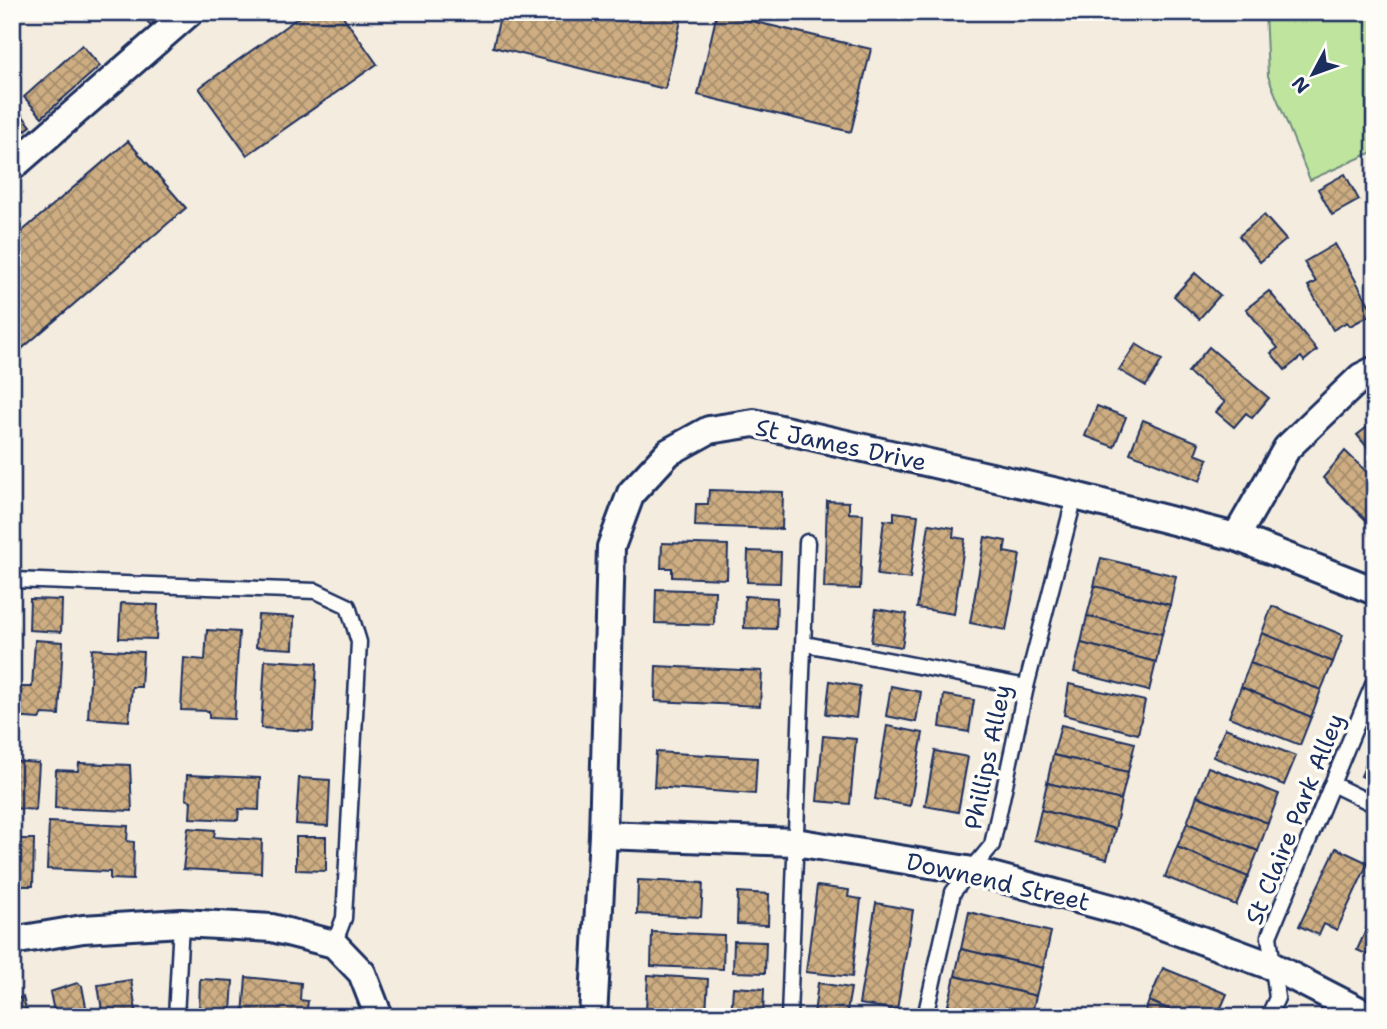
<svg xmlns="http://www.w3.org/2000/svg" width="1387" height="1029" font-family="'Shantell Sans',sans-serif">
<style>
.grass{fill:#bfe49e;stroke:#6d8a7e;stroke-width:2}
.building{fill:url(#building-cross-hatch);stroke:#1b2f5e;stroke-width:2}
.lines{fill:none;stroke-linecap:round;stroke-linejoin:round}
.lane-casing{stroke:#1b2f5e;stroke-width:19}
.street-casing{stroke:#1b2f5e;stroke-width:32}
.lane{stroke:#fdfcf7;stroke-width:14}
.street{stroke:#fdfcf7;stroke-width:26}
.labels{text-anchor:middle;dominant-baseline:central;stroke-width:7;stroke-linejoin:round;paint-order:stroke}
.street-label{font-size:24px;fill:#1b2f5e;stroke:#fdfcf7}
</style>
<defs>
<pattern id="building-cross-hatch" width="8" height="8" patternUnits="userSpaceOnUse" patternTransform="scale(1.75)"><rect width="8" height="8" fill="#cdad81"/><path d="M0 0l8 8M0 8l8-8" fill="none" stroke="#a68d6d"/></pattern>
</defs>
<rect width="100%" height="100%" fill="#f3ecdf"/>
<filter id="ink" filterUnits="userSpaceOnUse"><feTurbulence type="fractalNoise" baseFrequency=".0143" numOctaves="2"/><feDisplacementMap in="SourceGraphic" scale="14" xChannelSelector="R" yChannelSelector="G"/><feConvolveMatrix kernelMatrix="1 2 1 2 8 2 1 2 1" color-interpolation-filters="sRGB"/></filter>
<g filter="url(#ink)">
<polygon class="grass" points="1265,12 1375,12 1375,151 1310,180 1268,76"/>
<g class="building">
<polygon points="141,12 168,12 150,25"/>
<polygon points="306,12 340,12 377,64 247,155 199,88"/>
<polygon points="501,12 683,12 665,89 493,47"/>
<polygon points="717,13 871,49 851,132 698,95"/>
<polygon points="82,45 100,66 42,117 24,97"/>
<polygon points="13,104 31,126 12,141 12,105"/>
<polygon points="128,141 186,208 18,352 12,345 12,240"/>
<polygon points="1345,174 1359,200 1332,215 1318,189"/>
<polygon points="1264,215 1286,240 1260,262 1239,236"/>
<polygon points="1335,244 1374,313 1350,326 1347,322 1333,330 1308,286 1316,282 1304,262"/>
<polygon points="1195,273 1220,295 1199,319 1174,296"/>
<polygon points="1269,291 1317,350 1304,361 1301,357 1285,370 1271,353 1278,348 1246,309"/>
<polygon points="1136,344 1162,360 1146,386 1119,370"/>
<polygon points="1209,347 1269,398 1252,418 1246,413 1234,427 1216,412 1225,402 1188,372"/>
<polygon points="1097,406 1126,417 1114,447 1085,436"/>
<polygon points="1143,420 1199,443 1195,454 1208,459 1200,481 1130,453"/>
<polygon points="1375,421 1375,457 1357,435"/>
<polygon points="1345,451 1375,480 1375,529 1323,478"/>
<polygon points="709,490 783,492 782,529 695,526 696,504 708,504"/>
<polygon points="827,501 849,502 849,513 863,514 860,589 824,588"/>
<polygon points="894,512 918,515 910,579 877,575 884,520 894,521"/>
<polygon points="929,524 954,528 953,537 965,539 954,614 917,608"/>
<polygon points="985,537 1006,541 1004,552 1020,555 1006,630 970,623"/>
<polygon points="662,543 728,545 727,579 672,577 672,568 661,568"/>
<polygon points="748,551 781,552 780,583 747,582"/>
<polygon points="1101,558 1176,576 1170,605 1094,586"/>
<polygon points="1095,586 1170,605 1162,634 1087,616"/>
<polygon points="656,589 715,591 714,625 655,623"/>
<polygon points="745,596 777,598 776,629 744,628"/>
<polygon points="30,599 62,600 61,632 29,630"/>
<polygon points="121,603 158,605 156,639 119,638"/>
<polygon points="1272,606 1343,635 1333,662 1262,633"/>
<polygon points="876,609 907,614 902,647 871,642"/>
<polygon points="258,615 294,617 293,649 256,647"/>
<polygon points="1087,616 1162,634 1156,662 1081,643"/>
<polygon points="207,630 239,632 234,719 209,718 209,711 181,710 184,658 205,660"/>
<polygon points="1262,633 1333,662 1321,690 1250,663"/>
<polygon points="35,640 63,642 59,715 43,714 39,719 12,717 12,700 19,701 19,687 32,687"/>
<polygon points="1081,643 1156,662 1149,691 1074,672"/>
<polygon points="92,649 143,652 141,687 132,687 129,721 88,718"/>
<polygon points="265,660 317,663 313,731 261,728"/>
<polygon points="1250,663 1321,690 1311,717 1241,687"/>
<polygon points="656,666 762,671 760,706 655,701"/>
<polygon points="830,681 860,686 856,718 826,714"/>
<polygon points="1069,684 1145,701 1138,734 1064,715"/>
<polygon points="891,686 921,692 916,722 886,716"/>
<polygon points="1241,687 1311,717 1300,745 1229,717"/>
<polygon points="944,695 974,700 969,732 940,727"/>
<polygon points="1061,725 1135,743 1128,772 1053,755"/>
<polygon points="887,726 923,733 910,806 875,799"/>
<polygon points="1225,728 1296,756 1284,785 1213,757"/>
<polygon points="823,736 856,739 850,804 817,801"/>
<polygon points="1374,746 1375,746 1375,782 1361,776"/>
<polygon points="935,751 968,757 958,812 925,806"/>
<polygon points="656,752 757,758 755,794 654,787"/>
<polygon points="1053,755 1128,772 1121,800 1047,783"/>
<polygon points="12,761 39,763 36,810 12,808"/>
<polygon points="79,763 130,765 132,811 55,808 56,770 78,771"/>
<polygon points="1208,767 1279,794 1268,823 1197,796"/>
<polygon points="187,775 260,778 259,810 239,809 238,820 190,818 191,801 186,799"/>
<polygon points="299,778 330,780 328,826 296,824"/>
<polygon points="1047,783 1121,800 1115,829 1041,810"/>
<polygon points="1197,796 1268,823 1258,851 1187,823"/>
<polygon points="1041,810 1115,829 1107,859 1034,840"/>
<polygon points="49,822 128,826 127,841 134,842 133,880 110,879 110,872 47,869"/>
<polygon points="1187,823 1258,851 1248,877 1177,847"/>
<polygon points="188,828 215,830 214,837 262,840 261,873 183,869"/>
<polygon points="296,837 326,837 326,871 296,870"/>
<polygon points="12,839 34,839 33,886 12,886"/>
<polygon points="1177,847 1248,877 1236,905 1165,877"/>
<polygon points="1336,848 1368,863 1337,930 1324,924 1319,935 1299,926"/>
<polygon points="638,880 703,883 701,917 637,914"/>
<polygon points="817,886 849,890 848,897 861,899 852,977 806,972"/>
<polygon points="738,892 769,894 768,925 737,924"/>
<polygon points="876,903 913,910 897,1010 859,1004"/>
<polygon points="1375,910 1375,958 1357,950"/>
<polygon points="969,912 1051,932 1043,968 961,949"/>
<polygon points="652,932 724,935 723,969 651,966"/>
<polygon points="734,941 766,942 765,973 733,972"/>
<polygon points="961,949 1043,968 1036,996 955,976"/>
<polygon points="1163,968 1227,994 1217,1017 1186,1017 1149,1001"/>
<polygon points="648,975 708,979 706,1014 646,1010"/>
<polygon points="955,976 1036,996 1031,1017 997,1017 948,1005"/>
<polygon points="246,977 301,983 300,1000 308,1001 306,1017 243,1015"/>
<polygon points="200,979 233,981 231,1012 199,1010"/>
<polygon points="131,980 137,1017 103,1017 98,985"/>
<polygon points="77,983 82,986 88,1017 55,1017 50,992"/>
<polygon points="818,983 851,988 846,1017 814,1014"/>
<polygon points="733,987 764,989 763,1017 731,1017"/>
<polygon points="23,997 28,1017 12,1017 12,1000"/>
<polygon points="1149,1001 1186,1017 1143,1017"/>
<polygon points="948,1005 997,1017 945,1017"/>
</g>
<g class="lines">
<g class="lane-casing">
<g id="lane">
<polyline points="12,580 316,591 348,606 359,642 344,918 334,944"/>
<polyline points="805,644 1026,687"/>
<polyline points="1332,784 1375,805"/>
<polyline points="176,1017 181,923"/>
<polyline points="789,1017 807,542"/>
<polyline points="925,1017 953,892 992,845 1026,687 1075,496"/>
<polyline points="1268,1017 1277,998 1269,936 1375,680"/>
</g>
</g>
<g class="street-casing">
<g id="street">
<polyline points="12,167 190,12"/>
<polyline points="1236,537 1287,448 1361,377 1375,370"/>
<polyline points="603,835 795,842 973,871 1125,912 1274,967 1371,1017"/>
<polyline points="12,941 83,929 181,923 272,928 334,944 362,973 376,1009 375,1017"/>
<polyline points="593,1017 603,835 611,547 631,493 669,452 709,430 754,423 1075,496 1236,537 1375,591"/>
</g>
</g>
<use href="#lane" class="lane"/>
<use href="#street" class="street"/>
</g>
</g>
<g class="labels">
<g class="street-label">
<text transform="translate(841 445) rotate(12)">St James Drive</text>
<text transform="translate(988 757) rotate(-78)">Phillips Alley</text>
<text transform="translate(1295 819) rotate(-68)">St Claire Park Alley</text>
<text transform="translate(998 882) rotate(13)">Downend Street</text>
</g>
</g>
<rect width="1387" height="1029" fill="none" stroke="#fdfcf7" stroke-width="42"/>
<rect x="21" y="21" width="1345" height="987" fill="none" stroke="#1b2f5e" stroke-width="2.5" filter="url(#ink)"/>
<g transform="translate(1313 74) rotate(229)" stroke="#fdfcf7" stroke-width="5" paint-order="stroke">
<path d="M0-5L12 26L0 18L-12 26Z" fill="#1b2f5e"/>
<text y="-10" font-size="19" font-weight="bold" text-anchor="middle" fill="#1b2f5e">N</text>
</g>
</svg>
